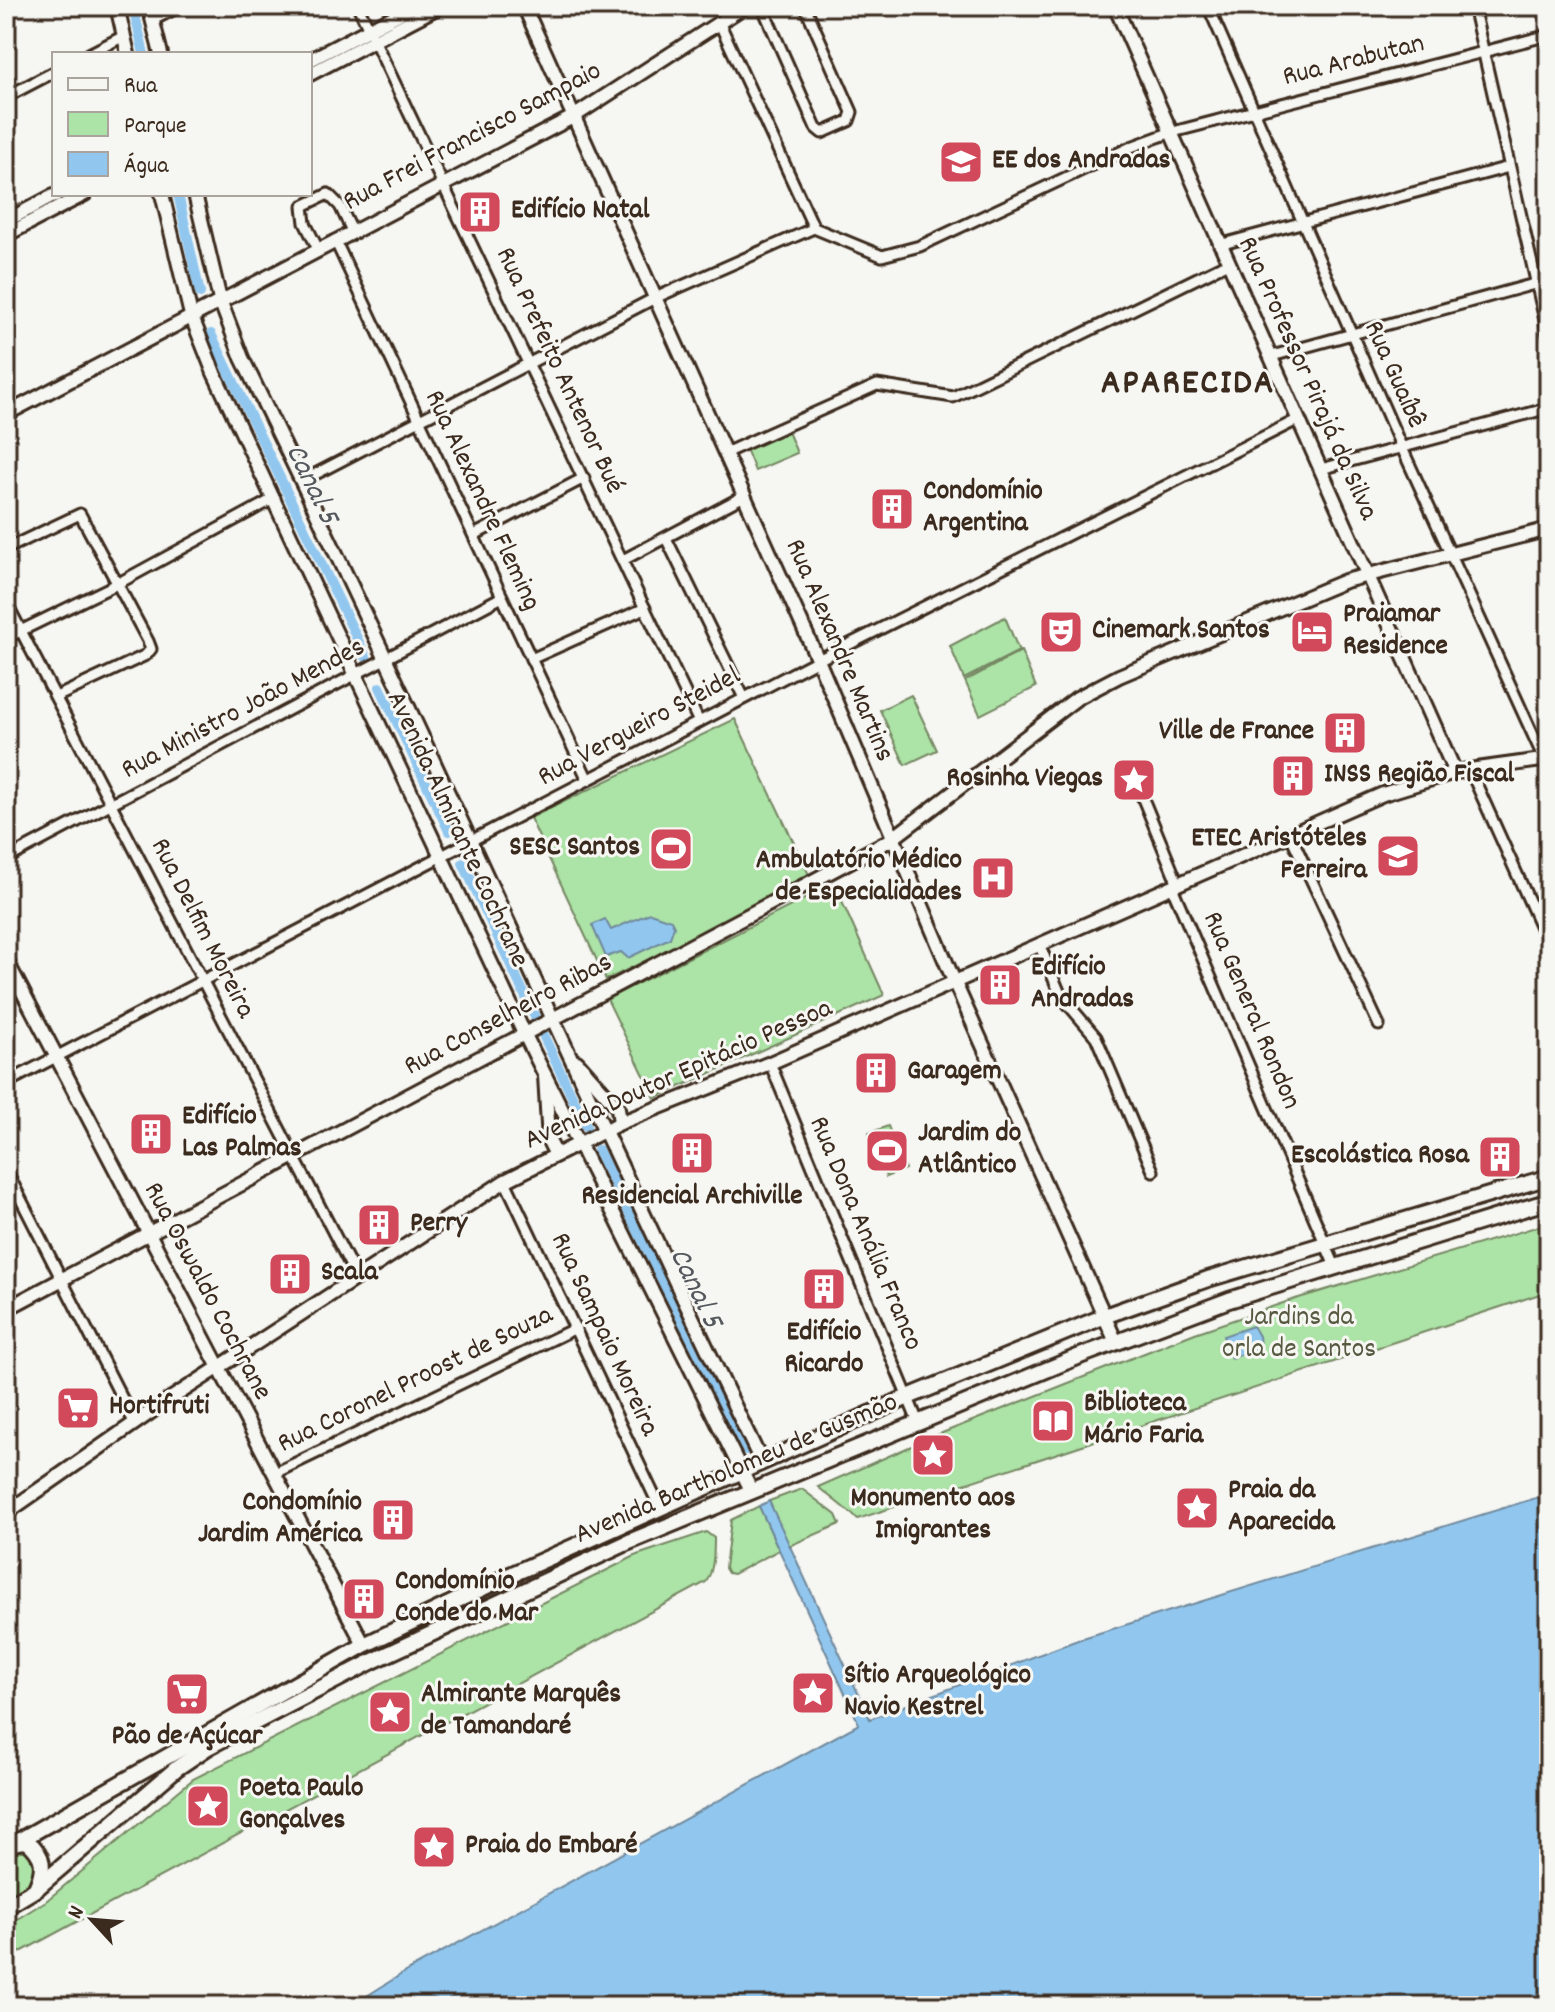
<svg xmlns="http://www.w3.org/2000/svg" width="1555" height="2012" font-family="Dekko,sans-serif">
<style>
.green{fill:#ace3a6;stroke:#748662;stroke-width:2}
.water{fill:#91c7ef;stroke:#6f889b;stroke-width:2}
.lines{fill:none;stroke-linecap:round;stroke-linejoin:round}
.canal{stroke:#91c7ef;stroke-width:10}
.street-casing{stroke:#3b2a1e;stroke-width:15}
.secondary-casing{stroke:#3b2a1e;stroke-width:18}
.primary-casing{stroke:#3b2a1e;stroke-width:20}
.street{stroke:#f6f6f2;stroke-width:9}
.secondary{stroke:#f6f6f2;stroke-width:12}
.primary{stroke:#f6f6f2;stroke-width:14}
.labels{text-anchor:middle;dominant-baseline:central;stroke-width:6;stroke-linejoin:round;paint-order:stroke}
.street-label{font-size:28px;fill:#3b2a1e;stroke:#f6f6f2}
.poi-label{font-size:28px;font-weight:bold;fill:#3b2a1e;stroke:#f6f6f2;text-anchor:start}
.park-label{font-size:28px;fill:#575840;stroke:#f6f6f2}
.water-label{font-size:30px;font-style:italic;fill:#55595d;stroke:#f6f6f2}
.district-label{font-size:36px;font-weight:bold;letter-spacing:2px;fill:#3b2a1e;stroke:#f6f6f2}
</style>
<rect width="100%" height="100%" fill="#f6f6f2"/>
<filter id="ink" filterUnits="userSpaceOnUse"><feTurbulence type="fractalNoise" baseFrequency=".0125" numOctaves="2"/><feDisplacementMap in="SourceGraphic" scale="16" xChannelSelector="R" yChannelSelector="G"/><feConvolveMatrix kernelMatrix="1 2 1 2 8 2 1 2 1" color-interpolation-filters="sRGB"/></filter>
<g filter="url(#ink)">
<g class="green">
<polygon points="787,429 797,453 755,471 745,446"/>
<polygon points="1005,617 1019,651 964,679 950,646"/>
<polygon points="1021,651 1036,687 980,715 965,681"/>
<polygon points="911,695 937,750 905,765 880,710"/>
<polygon points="735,719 812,881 606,980 530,818"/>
<polygon points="834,884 884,995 655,1098 607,999"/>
<polygon points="888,1126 905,1169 886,1177 869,1133"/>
<polygon points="1549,1223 1549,1291 858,1519 818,1487 932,1437 1195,1333 1292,1300"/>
<polygon points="802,1489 836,1515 840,1524 789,1546 769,1501"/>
<polygon points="759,1506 779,1550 733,1574 728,1573 725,1568 731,1520"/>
<path d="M706,1532L714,1538C714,1551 714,1571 706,1582L6,1960V1926L46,1901L193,1779L637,1555Z"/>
<polygon points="18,1849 30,1852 37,1864 33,1881 6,1901 6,1857"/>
</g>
<g class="water">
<polygon points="650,913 671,920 674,926 670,938 628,958 621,952 606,957 592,925 605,919 611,930"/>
<polygon points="1253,1326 1259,1336 1260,1348 1231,1358 1223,1336"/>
<polygon points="1549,1494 1549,2006 351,2006 405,1972 859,1724 759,1506 769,1501 870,1719 1083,1638"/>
</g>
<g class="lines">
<g class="canal">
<polyline points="133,6 144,54"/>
<polyline points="178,194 200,293"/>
<polyline points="211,334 366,657"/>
<polyline points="380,687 449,831"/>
<polyline points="463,863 535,1017"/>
<polyline points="544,1037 586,1126"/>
<polyline points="598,1150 746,1450"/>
</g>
<g class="street-casing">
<g id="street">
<polyline points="358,6 699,722"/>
<polyline points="762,6 816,128 822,133 849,121 852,112 805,6"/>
<polyline points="1208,6 1397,437 1544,759"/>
<polyline points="1473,6 1549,338"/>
<polyline points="153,20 180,6"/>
<polyline points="719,22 814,228"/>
<polyline points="89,54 124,36"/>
<polyline points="6,97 54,72"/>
<polyline points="335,240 588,780"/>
<polyline points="1219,245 1509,167"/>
<polyline points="318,249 305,223 303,206 328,194 340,206 352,231"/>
<polyline points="1272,356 1549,280"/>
<polyline points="725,453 877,385 953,397 1228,263"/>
<polyline points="1321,469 1549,408"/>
<polyline points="302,481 655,298 814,228 882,256 920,246 1131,147 1169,133 1549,35"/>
<polyline points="474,535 584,478"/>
<polyline points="666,538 744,698"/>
<polyline points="6,549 80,514 148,641 151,649 146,655 56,697"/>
<polyline points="623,560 744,496"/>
<polyline points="6,602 356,1276"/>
<polyline points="6,638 117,584 275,498"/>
<polyline points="531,659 645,608"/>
<polyline points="1470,770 1549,945"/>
<polyline points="1139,789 1178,884"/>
<polyline points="1291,836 1379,1025"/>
<polyline points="6,859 502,597"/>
<polyline points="1172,887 1334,1264"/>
<polyline points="1039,944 1061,996 1096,1037 1153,1171"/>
<polyline points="770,1063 918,1422"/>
<polyline points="6,1083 818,660 1299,419"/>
<polyline points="6,1170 135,1424"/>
<polyline points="505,1181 660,1508"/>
<polyline points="275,1473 576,1328"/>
</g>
</g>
<g class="secondary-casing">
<g id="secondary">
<polyline points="117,6 128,54"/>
<polyline points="149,6 161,54"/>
<polyline points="524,6 818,660 954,981 1116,1342"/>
<polyline points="1115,6 1455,772"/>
<polyline points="310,60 414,6"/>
<polyline points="310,74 440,6"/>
<polyline points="162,194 191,315 214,373 524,1033 751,1490"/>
<path d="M195,194L220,300L242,358C421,724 584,1096 762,1463"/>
<polyline points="6,221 57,194"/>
<polyline points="6,235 85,194"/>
<polyline points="6,414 573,117 745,6"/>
<polyline points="6,960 364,1645"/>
<polyline points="577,1062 618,1108 620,1123"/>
<polyline points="545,1076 549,1141 556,1155"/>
<polyline points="6,1309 892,839 1077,698 1119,676 1345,581 1549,529"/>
<polyline points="6,1513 155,1409 505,1181 620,1123 770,1063 1383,794 1455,772 1549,759"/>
</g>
</g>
<g class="primary-casing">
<g id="primary">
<path d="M16,1842L27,1841C45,1856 45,1868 36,1888"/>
<polyline points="6,1848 364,1645 508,1576 908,1397 1110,1314 1208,1279 1549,1177"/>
<polyline points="6,1907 36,1889 177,1768 208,1747 373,1661 629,1542 1080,1356 1229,1300 1549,1201"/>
</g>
</g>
<use href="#street" class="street"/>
<use href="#secondary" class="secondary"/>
<use href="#primary" class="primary"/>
</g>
</g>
<defs>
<g id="school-square" transform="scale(2.3)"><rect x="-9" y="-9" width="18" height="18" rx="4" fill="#d1495b" stroke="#f6f6f2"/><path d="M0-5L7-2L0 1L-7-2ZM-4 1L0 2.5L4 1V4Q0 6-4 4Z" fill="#fff"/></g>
<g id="building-square" transform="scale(2.3)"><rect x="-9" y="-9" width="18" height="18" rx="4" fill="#d1495b" stroke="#f6f6f2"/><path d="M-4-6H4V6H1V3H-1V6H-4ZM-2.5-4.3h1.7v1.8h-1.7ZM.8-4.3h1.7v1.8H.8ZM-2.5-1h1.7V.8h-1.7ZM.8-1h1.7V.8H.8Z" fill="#fff"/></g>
<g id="theatre-square" transform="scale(2.3)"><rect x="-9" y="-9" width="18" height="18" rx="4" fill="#d1495b" stroke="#f6f6f2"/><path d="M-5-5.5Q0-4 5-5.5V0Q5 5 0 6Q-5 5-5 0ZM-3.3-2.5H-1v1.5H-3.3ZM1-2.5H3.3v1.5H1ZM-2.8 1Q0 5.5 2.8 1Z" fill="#fff"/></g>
<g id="hotel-square" transform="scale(2.3)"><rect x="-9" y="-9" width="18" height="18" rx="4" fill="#d1495b" stroke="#f6f6f2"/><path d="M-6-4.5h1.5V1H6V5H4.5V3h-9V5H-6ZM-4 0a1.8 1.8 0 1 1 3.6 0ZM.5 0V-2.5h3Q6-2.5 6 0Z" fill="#fff"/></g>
<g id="sight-square" transform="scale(2.3)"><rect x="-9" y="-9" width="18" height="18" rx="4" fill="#d1495b" stroke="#f6f6f2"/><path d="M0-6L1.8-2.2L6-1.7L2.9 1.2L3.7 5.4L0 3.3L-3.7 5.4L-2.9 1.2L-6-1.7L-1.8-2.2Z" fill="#fff"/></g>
<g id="stadium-square" transform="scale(2.3)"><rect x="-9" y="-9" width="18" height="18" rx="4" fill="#d1495b" stroke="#f6f6f2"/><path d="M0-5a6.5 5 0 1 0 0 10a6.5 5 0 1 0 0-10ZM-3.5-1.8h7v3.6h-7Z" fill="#fff"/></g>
<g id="university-square" transform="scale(2.3)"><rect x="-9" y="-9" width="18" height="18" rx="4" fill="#d1495b" stroke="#f6f6f2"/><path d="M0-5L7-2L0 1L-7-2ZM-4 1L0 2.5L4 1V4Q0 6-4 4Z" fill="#fff"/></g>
<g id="hospital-square" transform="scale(2.3)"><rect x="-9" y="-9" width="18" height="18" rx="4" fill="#d1495b" stroke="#f6f6f2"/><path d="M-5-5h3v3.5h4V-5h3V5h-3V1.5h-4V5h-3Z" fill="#fff"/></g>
<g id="supermarket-square" transform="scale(2.3)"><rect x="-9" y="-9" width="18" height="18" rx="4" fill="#d1495b" stroke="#f6f6f2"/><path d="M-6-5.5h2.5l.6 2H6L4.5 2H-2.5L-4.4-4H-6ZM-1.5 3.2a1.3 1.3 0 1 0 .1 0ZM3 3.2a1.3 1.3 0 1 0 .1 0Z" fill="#fff"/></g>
<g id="library-square" transform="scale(2.3)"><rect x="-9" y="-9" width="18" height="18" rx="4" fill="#d1495b" stroke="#f6f6f2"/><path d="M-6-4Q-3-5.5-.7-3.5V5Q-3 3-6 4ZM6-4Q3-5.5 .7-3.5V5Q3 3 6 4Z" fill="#fff"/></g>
</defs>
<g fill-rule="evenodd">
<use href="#school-square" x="961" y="162"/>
<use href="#building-square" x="480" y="212"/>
<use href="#building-square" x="892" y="509"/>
<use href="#theatre-square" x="1061" y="632"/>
<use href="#hotel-square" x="1312" y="632"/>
<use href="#building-square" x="1345" y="733"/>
<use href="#building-square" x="1293" y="776"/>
<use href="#sight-square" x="1134" y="780"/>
<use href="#stadium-square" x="671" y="849"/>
<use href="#university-square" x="1398" y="856"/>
<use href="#hospital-square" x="993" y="878"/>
<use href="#building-square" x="1000" y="985"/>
<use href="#building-square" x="876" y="1073"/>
<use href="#building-square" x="151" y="1134"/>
<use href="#stadium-square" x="887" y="1151"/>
<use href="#building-square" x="692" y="1153"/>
<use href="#building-square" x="1500" y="1157"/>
<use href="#building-square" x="379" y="1225"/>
<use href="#building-square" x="290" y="1274"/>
<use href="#building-square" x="824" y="1289"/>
<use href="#supermarket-square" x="78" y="1408"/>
<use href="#library-square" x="1053" y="1421"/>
<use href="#sight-square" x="933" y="1455"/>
<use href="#sight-square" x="1197" y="1508"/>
<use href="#building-square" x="393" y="1520"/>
<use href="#building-square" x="364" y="1599"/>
<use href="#sight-square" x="813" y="1693"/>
<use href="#supermarket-square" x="187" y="1694"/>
<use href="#sight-square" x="390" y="1712"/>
<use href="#sight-square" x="208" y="1806"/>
<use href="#sight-square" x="434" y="1847"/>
</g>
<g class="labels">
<g class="street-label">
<text transform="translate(1354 62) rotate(-14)">Rua Arabutan</text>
<text transform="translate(473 138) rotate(-28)">Rua Frei Francisco Sampaio</text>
<text transform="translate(558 371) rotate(65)">Rua Prefeito Antenor Bué</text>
<text transform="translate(1393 375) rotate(66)">Rua Guaíbê</text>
<text transform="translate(1306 379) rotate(66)">Rua Professor Pirajá da Silva</text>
<text transform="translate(481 501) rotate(65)">Rua Alexandre Fleming</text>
<text transform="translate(838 651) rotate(67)">Rua Alexandre Martins</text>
<text transform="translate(244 710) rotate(-28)">Rua Ministro João Mendes</text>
<text transform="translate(640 728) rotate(-28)">Rua Vergueiro Steidel</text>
<text transform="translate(456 830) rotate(65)">Avenida Almirante Cochrane</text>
<text transform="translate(201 929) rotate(63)">Rua Delfim Moreira</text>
<text transform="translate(1250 1011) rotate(67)">Rua General Rondon</text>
<text transform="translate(509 1016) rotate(-28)">Rua Conselheiro Ribas</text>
<text transform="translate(679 1076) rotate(-24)">Avenida Doutor Epitácio Pessoa</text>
<text transform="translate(864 1234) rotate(67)">Rua Dona Anália Franco</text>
<text transform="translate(206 1292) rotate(62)">Rua Oswaldo Cochrane</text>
<text transform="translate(603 1335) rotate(65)">Rua Sampaio Moreira</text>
<text transform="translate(416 1381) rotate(-26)">Rua Coronel Proost de Souza</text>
<text transform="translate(737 1470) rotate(-23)">Avenida Bartholomeu de Gusmão</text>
</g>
<g class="poi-label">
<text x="992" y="162">EE dos Andradas</text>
<text x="511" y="212">Edifício Natal</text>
<text x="923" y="493">Condomínio<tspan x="923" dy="32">Argentina</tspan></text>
<text x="1343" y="616">Praiamar<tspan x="1343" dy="32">Residence</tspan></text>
<text x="1092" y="632">Cinemark Santos</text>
<text x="1314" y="733" text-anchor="end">Ville de France</text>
<text x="1324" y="776">INSS Região Fiscal</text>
<text x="1103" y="780" text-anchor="end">Rosinha Viegas</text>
<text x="1367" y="840" text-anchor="end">ETEC Aristóteles<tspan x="1367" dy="32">Ferreira</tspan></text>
<text x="640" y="849" text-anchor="end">SESC Santos</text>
<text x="962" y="862" text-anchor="end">Ambulatório Médico<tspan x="962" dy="32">de Especialidades</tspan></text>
<text x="1031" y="969">Edifício<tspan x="1031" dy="32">Andradas</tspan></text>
<text x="907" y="1073">Garagem</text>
<text x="182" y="1118">Edifício<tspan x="182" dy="32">Las Palmas</tspan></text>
<text x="918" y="1135">Jardim do<tspan x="918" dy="32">Atlântico</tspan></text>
<text x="1469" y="1157" text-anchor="end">Escolástica Rosa</text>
<text x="692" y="1198" text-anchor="middle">Residencial Archiville</text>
<text x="410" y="1225">Perry</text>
<text x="321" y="1274">Scala</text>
<text x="824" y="1334" text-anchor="middle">Edifício<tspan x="824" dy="32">Ricardo</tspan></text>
<text x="1084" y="1405">Biblioteca<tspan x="1084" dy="32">Mário Faria</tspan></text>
<text x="109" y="1408">Hortifruti</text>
<text x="1228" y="1492">Praia da<tspan x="1228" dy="32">Aparecida</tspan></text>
<text x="933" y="1500" text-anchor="middle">Monumento aos<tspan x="933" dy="32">Imigrantes</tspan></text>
<text x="362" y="1504" text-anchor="end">Condomínio<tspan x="362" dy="32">Jardim América</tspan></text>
<text x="395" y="1583">Condomínio<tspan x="395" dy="32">Conde do Mar</tspan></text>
<text x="844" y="1677">Sítio Arqueológico<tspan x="844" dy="32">Navio Kestrel</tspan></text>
<text x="421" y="1696">Almirante Marquês<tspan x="421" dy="32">de Tamandaré</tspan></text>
<text x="187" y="1738" text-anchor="middle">Pão de Açúcar</text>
<text x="239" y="1790">Poeta Paulo<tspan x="239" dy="32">Gonçalves</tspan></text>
<text x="465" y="1847">Praia do Embaré</text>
</g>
<g class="park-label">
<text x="1299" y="1319">Jardins da<tspan x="1299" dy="32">orla de Santos</tspan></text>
</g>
<g class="water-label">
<text transform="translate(310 485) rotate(64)">Canal 5</text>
<text transform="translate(694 1289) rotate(64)">Canal 5</text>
</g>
<g class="district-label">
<text x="1188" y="385">APARECIDA</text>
</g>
</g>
<rect width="1555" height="2012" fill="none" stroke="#f6f6f2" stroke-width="32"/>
<rect x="16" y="16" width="1523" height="1980" fill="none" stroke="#3b2a1e" stroke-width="3" filter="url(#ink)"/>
<rect x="52" y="52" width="260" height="144" fill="#f6f6f2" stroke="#aba49d" stroke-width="2"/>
<rect x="68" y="78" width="40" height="12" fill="#f6f6f2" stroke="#aba49d" stroke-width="2"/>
<text x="124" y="92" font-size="24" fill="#3b2a1e">Rua</text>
<rect x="68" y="112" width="40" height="24" fill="#ace3a6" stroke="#aba49d" stroke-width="2"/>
<text x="124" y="132" font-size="24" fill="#3b2a1e">Parque</text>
<rect x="68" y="152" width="40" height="24" fill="#91c7ef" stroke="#aba49d" stroke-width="2"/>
<text x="124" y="172" font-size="24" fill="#3b2a1e">Água</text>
<g transform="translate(92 1920) rotate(296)" stroke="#f6f6f2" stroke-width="6" paint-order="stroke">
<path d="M0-6L14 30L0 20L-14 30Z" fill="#3b2a1e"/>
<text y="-12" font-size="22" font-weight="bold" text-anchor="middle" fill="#3b2a1e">N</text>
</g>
</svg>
